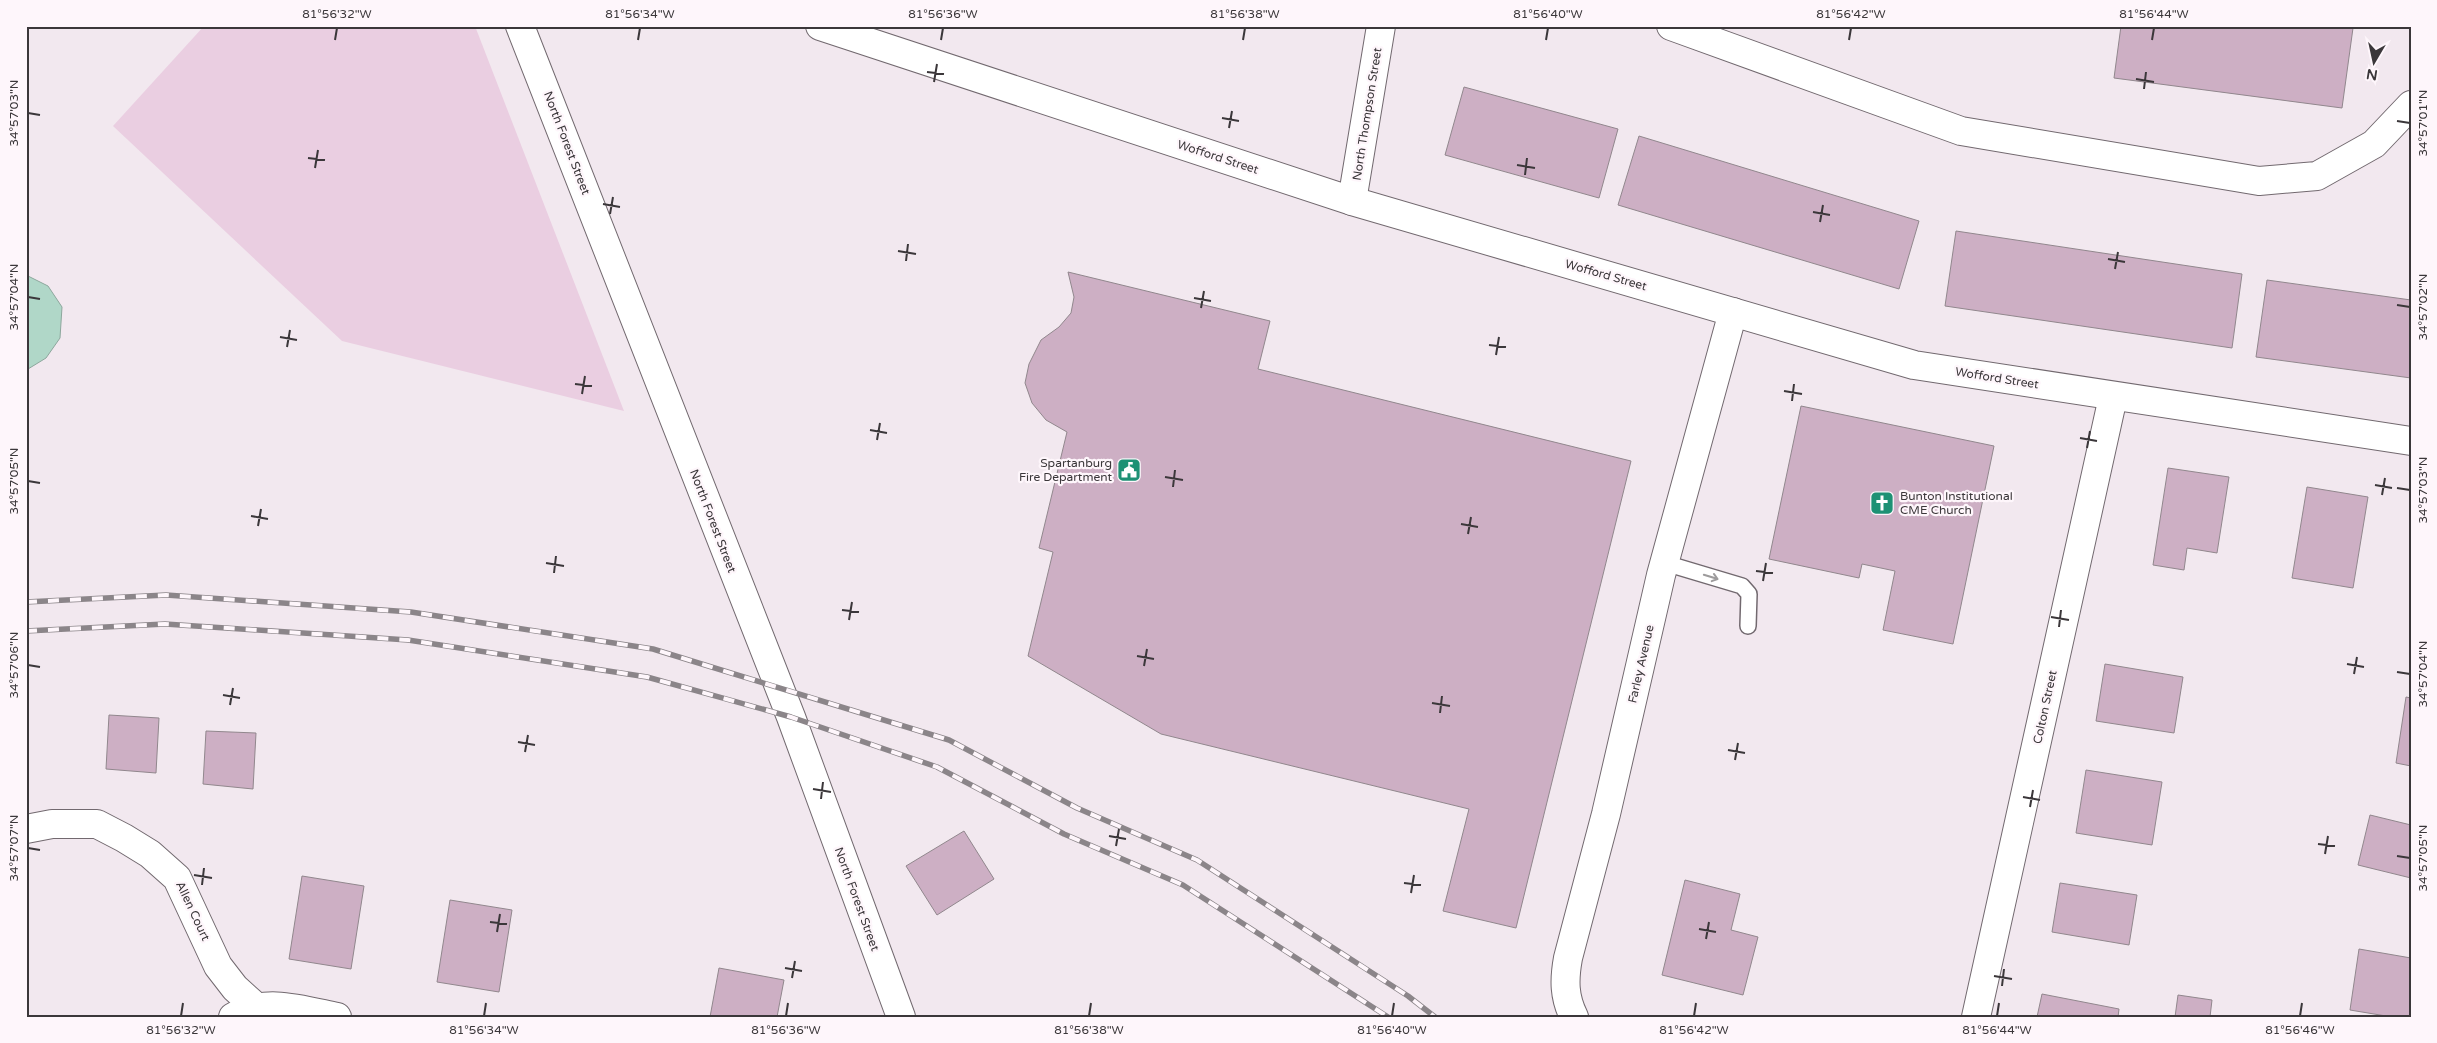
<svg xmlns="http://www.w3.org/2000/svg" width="2437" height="1043" font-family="'Varela Round',sans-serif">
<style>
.green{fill:#eacee1}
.water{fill:#b0d7c8;stroke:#8da79d}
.building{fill:#cdafc4;stroke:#91878d}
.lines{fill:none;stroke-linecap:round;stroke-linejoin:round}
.lane-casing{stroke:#72696f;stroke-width:18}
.street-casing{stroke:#72696f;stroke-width:30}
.secondary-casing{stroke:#72696f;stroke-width:30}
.lane{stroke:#fff;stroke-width:15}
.street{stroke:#fff;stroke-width:28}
.secondary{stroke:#fff;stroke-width:28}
.rail-casing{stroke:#8b8589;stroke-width:5.5}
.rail{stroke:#fef6fb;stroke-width:4;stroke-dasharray:11;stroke-linecap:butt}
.oneway{stroke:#9d9b9c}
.ticks{fill:none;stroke:#3b373a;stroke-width:2}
.labels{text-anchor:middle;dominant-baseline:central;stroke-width:4.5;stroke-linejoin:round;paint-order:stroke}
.street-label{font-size:12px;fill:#3b373a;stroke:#fef6fb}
.poi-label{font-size:12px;fill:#3b373a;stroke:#fef6fb;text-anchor:end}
.neatline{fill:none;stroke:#3b373a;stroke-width:2}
.ticks-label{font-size:12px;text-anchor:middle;fill:#3b373a}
</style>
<rect width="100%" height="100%" fill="#f2e8ef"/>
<polygon class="green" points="204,26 475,26 624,411 342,341 113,126"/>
<polygon class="water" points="26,275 48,286 62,307 60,338 46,358 28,369 26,369"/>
<g class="building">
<polygon points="2121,26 2353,28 2342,108 2114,78"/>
<polygon points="1464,87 1618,129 1599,198 1445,155"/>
<polygon points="1639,136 1919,221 1899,289 1618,205"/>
<polygon points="1956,231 2242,274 2232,348 1945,306"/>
<polygon points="1068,272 1270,321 1258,369 1631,461 1516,928 1443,911 1469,809 1161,734 1028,656 1053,552 1039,548 1067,432 1046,420 1032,403 1025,383 1029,364 1041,340 1059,327 1071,313 1074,297"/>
<polygon points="2267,280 2411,300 2411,378 2256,357"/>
<polygon points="1801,406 1994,446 1953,644 1883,630 1895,571 1862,564 1859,578 1769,559"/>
<polygon points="2168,468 2229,477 2217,553 2187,548 2184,570 2153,565"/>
<polygon points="2307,487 2368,497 2353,588 2292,578"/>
<polygon points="2105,664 2183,677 2174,733 2096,721"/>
<polygon points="2406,697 2411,698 2411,766 2396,763"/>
<polygon points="109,715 159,718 156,773 106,769"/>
<polygon points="206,731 256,733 253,789 203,784"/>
<polygon points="2086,770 2162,782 2152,845 2076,833"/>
<polygon points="2370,815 2411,825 2411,878 2358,865"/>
<polygon points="964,831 994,879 937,915 906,866"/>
<polygon points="302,876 364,886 351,969 289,959"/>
<polygon points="1685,880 1740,894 1731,930 1758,937 1743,995 1662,975"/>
<polygon points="2060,883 2137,895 2129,945 2052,932"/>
<polygon points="450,900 512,910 499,992 437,982"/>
<polygon points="2359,949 2411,958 2411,1017 2392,1017 2350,1010"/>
<polygon points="719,968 784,980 777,1017 710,1017"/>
<polygon points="2042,994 2119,1009 2118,1017 2037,1017"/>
<polygon points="2178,995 2212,1000 2210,1017 2175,1017"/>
</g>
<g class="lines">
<g class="lane-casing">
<polyline id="lane" points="1665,563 1742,586 1749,594 1748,626"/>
</g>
<g class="street-casing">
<g id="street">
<polyline points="1671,26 1961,131 2259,181 2317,176 2374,144 2411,105"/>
<polyline points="1352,201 1381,26"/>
<polyline points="26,829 52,824 97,824 124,838 150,854 177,878 218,966 235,988 255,1006"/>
<path d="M233,1017C264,997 303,1010 337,1017"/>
<path d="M1574,1017C1564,997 1564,980 1568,958L1606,814L1661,575L1733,312"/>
<polyline points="1976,1017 2113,397"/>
</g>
</g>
<g class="secondary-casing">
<g id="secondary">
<polyline points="520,26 791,717 901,1017"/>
<polyline points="820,26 1352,201 1914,365 2411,441"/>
</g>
</g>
<use href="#lane" class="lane"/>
<use href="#street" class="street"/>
<use href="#secondary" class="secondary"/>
<g class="rail-casing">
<g id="rail">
<polyline points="26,602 166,595 411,612 653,649 949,740 1077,808 1197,860 1408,996 1435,1017"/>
<polyline points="26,631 165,624 408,640 647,677 791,717 937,767 1064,834 1183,885 1388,1017"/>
</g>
</g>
<use href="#rail" class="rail"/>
</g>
<defs><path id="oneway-shaft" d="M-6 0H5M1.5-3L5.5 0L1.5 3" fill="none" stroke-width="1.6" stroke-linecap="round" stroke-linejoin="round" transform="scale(1.25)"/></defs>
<use class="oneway" href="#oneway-shaft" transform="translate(1711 577) rotate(17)"/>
<path class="ticks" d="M335,40L337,28M638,40L640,28M941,40L943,28M1243,40L1245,28M1546,40L1548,28M1849,40L1851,28M2152,40L2154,28M927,72L944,74M2136,79L2154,82M934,82L937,64M2144,89L2146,72M28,113L40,115M1222,118L1239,121M2397,121L2410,123M1229,128L1232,111M308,158L325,160M1517,165L1535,168M315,168L318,150M1525,175L1527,158M603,204L620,207M1813,212L1830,215M610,214L613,197M1820,222L1823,205M898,251L916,254M2108,259L2125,262M906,261L908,244M2115,269L2118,252M28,297L40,299M1194,298L1211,301M2397,305L2410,307M1201,308L1204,291M280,337L297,340M1489,345L1506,347M287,347L290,330M1496,355L1499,337M575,384L592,386M1784,391L1802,394M582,394L585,376M1792,401L1794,384M870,430L887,433M2080,438L2097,441M877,440L880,423M2087,448L2090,431M1165,477L1183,480M28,481L40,483M2375,485L2392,488M1173,487L1175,470M2397,488L2410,490M2382,495L2385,478M251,516L268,519M1461,524L1478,527M258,526L261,509M1468,534L1471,517M546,563L564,566M1756,571L1773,573M554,573L556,556M1763,581L1766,563M842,610L859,612M2051,617L2069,620M849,620L852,602M2059,627L2061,610M1137,656L1154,659M2347,664L2364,667M28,665L40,667M1144,666L1147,649M2397,672L2410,674M2354,674L2357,657M223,695L240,698M1432,703L1450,706M230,705L233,688M1440,713L1442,696M518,742L535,745M1728,750L1745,753M525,752L528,735M1735,760L1738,743M813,789L831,792M2023,797L2040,800M821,799L823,782M2030,807L2033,790M1109,836L1126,839M2318,844L2335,846M1116,846L1119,829M28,848L40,850M2325,854L2328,836M2397,856L2410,858M194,875L212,878M1404,883L1421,885M202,885L204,868M1411,893L1414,875M490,922L507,924M1699,929L1716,932M497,932L500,914M1706,939L1709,922M785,968L802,971M1994,976L2012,979M792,978L795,961M2002,986L2004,969M181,1016L183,1003M484,1016L486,1003M786,1016L788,1003M1089,1016L1091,1003M1392,1016L1394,1003M1694,1016L1696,1003M1997,1016L1999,1003M2300,1016L2302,1003"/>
<defs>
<g id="civic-square" transform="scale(1.25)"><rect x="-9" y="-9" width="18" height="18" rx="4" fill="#1d9174" stroke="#fef6fb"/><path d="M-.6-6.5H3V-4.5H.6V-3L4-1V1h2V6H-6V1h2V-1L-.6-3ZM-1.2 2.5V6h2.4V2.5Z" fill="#fff"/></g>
<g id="church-square" transform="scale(1.25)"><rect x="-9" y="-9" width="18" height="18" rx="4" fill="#1d9174" stroke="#fef6fb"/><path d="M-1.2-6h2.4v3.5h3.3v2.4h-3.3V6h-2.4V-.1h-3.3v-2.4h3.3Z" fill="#fff"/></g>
</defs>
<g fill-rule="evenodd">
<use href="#civic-square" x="1129" y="470"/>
<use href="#church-square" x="1882" y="503"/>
</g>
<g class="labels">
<g class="street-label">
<text transform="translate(1367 114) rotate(-81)">North Thompson Street</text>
<text transform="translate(567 143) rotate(69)">North Forest Street</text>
<text transform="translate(1218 157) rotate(18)">Wofford Street</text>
<text transform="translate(1606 275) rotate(16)">Wofford Street</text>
<text transform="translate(1997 378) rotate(9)">Wofford Street</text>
<text transform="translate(713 521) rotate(69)">North Forest Street</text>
<text transform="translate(1641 664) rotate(-77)">Farley Avenue</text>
<text transform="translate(2045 707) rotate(-78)">Colton Street</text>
<text transform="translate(857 899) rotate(70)">North Forest Street</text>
<text transform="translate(193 911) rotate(65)">Allen Court</text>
</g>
<g class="poi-label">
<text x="1112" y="463">Spartanburg<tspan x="1112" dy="14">Fire Department</tspan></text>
<text x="1900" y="496" text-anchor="start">Bunton Institutional<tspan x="1900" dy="14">CME Church</tspan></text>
</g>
</g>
<rect width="2437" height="1043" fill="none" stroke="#fef6fb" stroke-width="55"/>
<g transform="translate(2374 62) rotate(189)" stroke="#fef6fb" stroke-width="4" paint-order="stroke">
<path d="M0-4L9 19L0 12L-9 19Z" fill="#3b373a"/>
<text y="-8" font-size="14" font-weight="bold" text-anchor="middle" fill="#3b373a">N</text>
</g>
<rect x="28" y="28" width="2382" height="988" class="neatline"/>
<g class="ticks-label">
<text x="337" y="18">81°56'32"W</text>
<text x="640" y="18">81°56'34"W</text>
<text x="943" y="18">81°56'36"W</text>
<text x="1245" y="18">81°56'38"W</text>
<text x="1548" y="18">81°56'40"W</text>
<text x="1851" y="18">81°56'42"W</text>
<text x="2154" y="18">81°56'44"W</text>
<text transform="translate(14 113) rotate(-90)" y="4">34°57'03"N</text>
<text transform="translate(2423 123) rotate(-90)" y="4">34°57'01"N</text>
<text transform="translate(14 297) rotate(-90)" y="4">34°57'04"N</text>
<text transform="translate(2423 307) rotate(-90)" y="4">34°57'02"N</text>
<text transform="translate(14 481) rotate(-90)" y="4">34°57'05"N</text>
<text transform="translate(2423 490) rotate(-90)" y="4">34°57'03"N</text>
<text transform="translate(14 665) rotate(-90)" y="4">34°57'06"N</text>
<text transform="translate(2423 674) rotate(-90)" y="4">34°57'04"N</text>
<text transform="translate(14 848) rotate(-90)" y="4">34°57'07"N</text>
<text transform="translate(2423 858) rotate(-90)" y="4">34°57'05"N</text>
<text x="181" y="1034">81°56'32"W</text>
<text x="484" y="1034">81°56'34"W</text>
<text x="786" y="1034">81°56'36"W</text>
<text x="1089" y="1034">81°56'38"W</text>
<text x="1392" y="1034">81°56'40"W</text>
<text x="1694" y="1034">81°56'42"W</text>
<text x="1997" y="1034">81°56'44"W</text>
<text x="2300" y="1034">81°56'46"W</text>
</g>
</svg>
